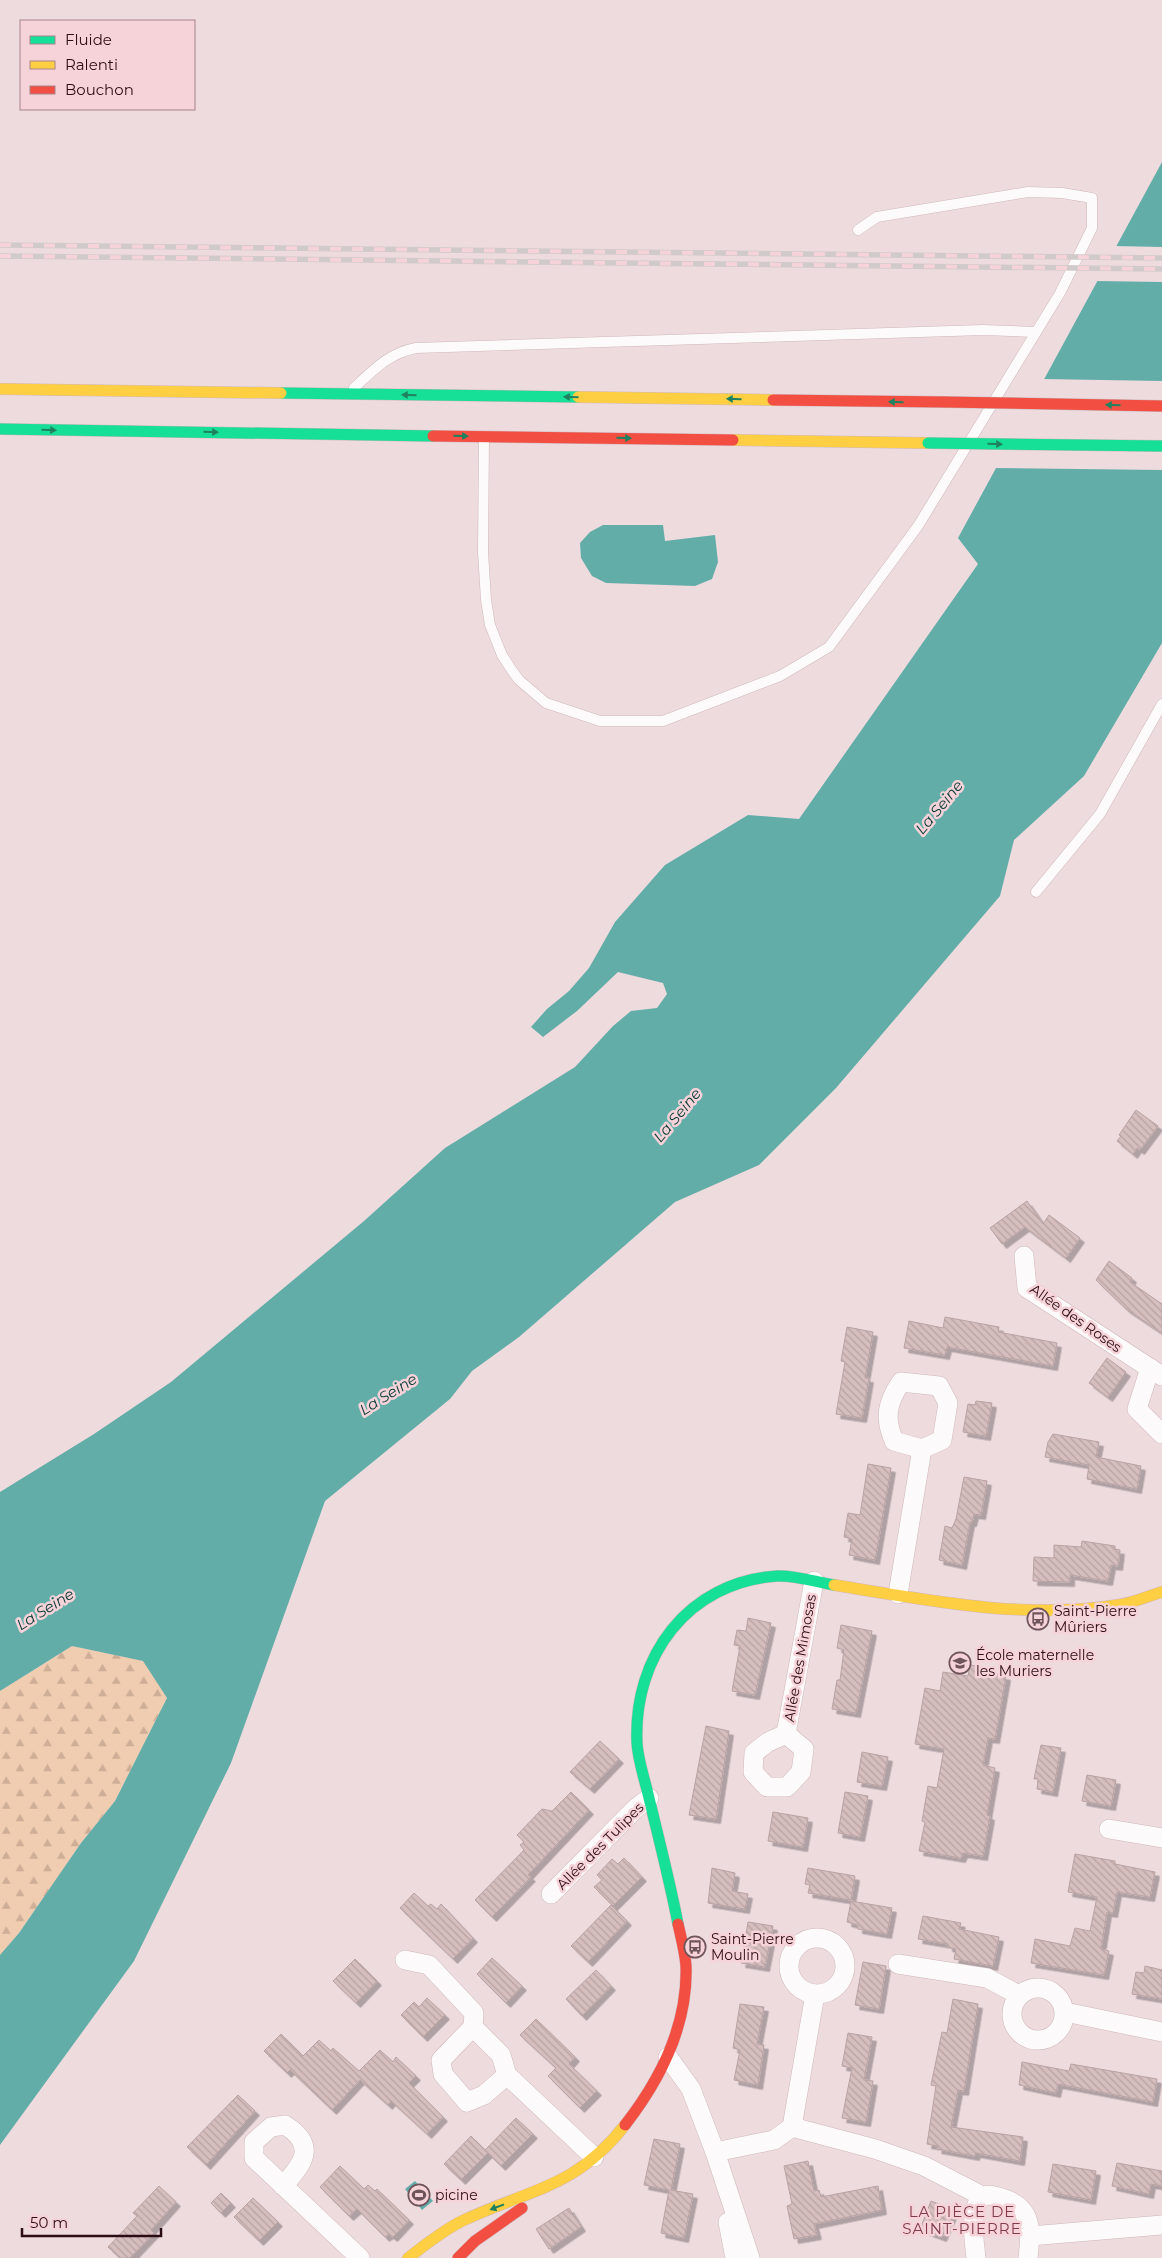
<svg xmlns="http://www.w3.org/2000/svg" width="1162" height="2258" font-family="Montserrat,sans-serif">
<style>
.forest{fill:url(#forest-firs)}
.water{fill:#63ada9}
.pier{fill:#eedbde}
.building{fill:url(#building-back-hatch);stroke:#b9a2a2;filter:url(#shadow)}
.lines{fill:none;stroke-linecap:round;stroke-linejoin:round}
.lane-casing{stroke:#d0b7bb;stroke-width:11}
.street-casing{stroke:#d0b7bb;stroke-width:20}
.fast-casing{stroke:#d0b7bb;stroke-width:12}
.slow-casing{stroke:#d0b7bb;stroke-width:12}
.jam-casing{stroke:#d0b7bb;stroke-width:12}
.lane{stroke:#fcfafa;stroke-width:10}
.street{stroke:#fcfafa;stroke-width:19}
.fast{stroke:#16e098;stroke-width:11}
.slow{stroke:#ffcf43;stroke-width:11}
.jam{stroke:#f24e42;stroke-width:11}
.rail-casing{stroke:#d1cacb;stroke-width:5.5}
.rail{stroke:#f6d3d8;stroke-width:4;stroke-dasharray:11;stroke-linecap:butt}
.fast-bridge-casing{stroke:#c6b9bb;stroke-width:12;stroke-linecap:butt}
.jam-bridge-casing{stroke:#c6b9bb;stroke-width:12;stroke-linecap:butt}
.fast-bridge{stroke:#16e098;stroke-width:11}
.jam-bridge{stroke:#f24e42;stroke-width:11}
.oneway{fill:#1f815d}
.labels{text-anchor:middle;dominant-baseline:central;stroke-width:5;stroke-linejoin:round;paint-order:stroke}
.street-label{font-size:14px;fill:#2b0d14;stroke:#f6d3d8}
.poi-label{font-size:14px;fill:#2b0d14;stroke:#f6d3d8;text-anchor:start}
.water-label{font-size:15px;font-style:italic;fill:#053936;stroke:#f6d3d8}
.neighbourhood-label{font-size:15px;letter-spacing:1px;fill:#823b4b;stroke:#f6d3d8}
</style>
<defs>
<pattern id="forest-firs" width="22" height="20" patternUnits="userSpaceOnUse" patternTransform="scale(1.25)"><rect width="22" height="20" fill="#f0ccb0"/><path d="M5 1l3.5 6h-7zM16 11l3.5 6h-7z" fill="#ceae96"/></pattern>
<pattern id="building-back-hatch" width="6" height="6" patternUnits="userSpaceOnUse" patternTransform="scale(1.25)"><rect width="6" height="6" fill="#d6bebe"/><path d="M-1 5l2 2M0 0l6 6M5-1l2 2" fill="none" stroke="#b8a2a2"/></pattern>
<filter id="shadow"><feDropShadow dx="4.5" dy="4.5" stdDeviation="0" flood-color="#0004"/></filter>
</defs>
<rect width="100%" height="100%" fill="#eedbde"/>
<polygon class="forest" points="72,1646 144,1661 167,1698 115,1801 81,1843 19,1933 0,1955 0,1691"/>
<g class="water">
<polygon points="1162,162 1162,643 1084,776 1014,840 1000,896 836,1088 759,1165 675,1202 519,1337 472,1371 450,1399 325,1501 231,1763 134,1961 0,2145 0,1955 19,1933 81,1843 115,1801 167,1698 143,1661 72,1646 0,1691 0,1492 94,1434 171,1382 364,1221 445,1148 575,1067 613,1026 631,1011 657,1008 667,994 663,983 618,972 577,1011 543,1037 531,1027 547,1009 569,991 589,968 615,922 665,865 748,815 799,819 978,564 958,538"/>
<polygon points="603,525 663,525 665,541 715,535 718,562 712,579 695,586 606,583 592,576 581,558 580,543 590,532"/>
<polygon points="415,2181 433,2201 422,2210 405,2189"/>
</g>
<g class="pier">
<polygon points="1114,246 1162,247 1162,282 1095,281"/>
<polygon points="1042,379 1162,381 1162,470 993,468"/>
</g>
<g class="building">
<polygon points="1136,1110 1158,1126 1140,1150 1137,1148 1133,1154 1117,1141 1121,1136 1119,1135"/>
<polygon points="1027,1201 1043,1224 1049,1215 1080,1238 1066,1258 1025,1227 1002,1244 990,1228"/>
<polygon points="1109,1261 1132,1278 1130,1282 1162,1304 1162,1333 1125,1308 1096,1280"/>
<polygon points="945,1317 999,1327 998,1332 1057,1343 1053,1366 947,1347 945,1355 904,1348 909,1321 943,1328"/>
<polygon points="847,1327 873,1332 865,1378 869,1378 862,1418 836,1414 845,1362 841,1361"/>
<polygon points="1107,1358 1126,1372 1108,1397 1089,1383"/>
<polygon points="976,1401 992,1403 986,1436 963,1432 968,1404 975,1405"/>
<polygon points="1053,1434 1099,1442 1096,1457 1141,1466 1137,1489 1087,1479 1089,1465 1045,1457 1048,1442"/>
<polygon points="868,1464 891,1468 875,1560 849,1555 852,1539 844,1537 848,1513 860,1515"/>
<polygon points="964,1477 987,1481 981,1515 974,1514 972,1522 970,1522 962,1565 939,1560 945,1526 952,1528 956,1519"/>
<polygon points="1082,1541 1115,1546 1115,1549 1120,1550 1118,1566 1111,1565 1108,1581 1070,1575 1070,1582 1033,1581 1034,1557 1054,1558 1054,1545 1081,1547"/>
<polygon points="748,1618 771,1623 755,1695 732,1691 740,1646 734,1645 737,1630 746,1631"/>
<polygon points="841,1625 872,1631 856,1713 832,1709 837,1680 840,1680 844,1650 837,1648"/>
<polygon points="970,1665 989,1668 988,1672 1006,1676 995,1739 988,1738 983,1765 995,1768 987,1815 990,1816 983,1856 963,1853 961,1858 919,1851 925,1822 922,1821 928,1786 937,1788 944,1749 915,1744 925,1688 940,1691 943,1672 968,1676"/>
<polygon points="706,1726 729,1731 716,1819 689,1815"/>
<polygon points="600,1741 619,1759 590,1789 570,1772"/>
<polygon points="1041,1745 1061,1748 1053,1792 1037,1789 1038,1779 1034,1779"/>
<polygon points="862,1752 888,1757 882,1786 857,1782"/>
<polygon points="1087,1775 1116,1780 1111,1806 1082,1801"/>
<polygon points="571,1792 589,1810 528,1875 531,1877 492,1917 475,1900 524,1850 520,1845 524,1842 517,1835 542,1809 552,1811"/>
<polygon points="845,1792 868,1796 860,1837 838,1833"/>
<polygon points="773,1812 808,1818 803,1847 768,1841"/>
<polygon points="1075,1854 1115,1861 1115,1864 1155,1872 1150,1897 1117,1892 1113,1913 1107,1912 1101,1949 1109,1951 1104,1975 1031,1963 1035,1939 1070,1946 1075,1928 1090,1931 1097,1897 1068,1892"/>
<polygon points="624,1858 642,1877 613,1906 594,1887 602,1880 597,1875 612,1859 618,1864"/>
<polygon points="712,1868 735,1873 732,1891 748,1894 745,1909 708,1903"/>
<polygon points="808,1868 855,1876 851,1900 808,1893 810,1885 805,1884"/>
<polygon points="414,1893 428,1906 431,1904 437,1909 441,1904 473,1938 453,1959 400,1908"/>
<polygon points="851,1901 892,1908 887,1934 858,1929 858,1925 847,1922"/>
<polygon points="611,1905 627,1921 588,1962 571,1946"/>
<polygon points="923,1916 961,1923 959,1929 999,1937 993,1966 954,1959 956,1949 948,1947 948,1944 918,1939"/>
<polygon points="748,1922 773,1926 765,1967 741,1963"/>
<polygon points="492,1958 522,1986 506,2003 477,1974"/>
<polygon points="355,1959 377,1981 356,2003 333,1981"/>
<polygon points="863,1962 886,1966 879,2009 855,2005"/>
<polygon points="1145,1966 1162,1970 1162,1999 1132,1994 1136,1972 1144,1973"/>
<polygon points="596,1970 611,1986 582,2016 566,1999"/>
<polygon points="427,1998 445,2015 423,2037 401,2015 414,2002 419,2007"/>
<polygon points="953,1999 978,2004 964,2091 958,2090 951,2127 1023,2137 1020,2161 976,2153 975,2156 937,2149 938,2146 927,2144 936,2086 931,2085 942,2032 947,2033"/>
<polygon points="740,2004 764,2007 757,2044 764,2045 758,2085 734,2080 740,2050 733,2048"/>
<polygon points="536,2019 575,2057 569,2064 597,2091 580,2108 548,2076 556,2068 520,2035"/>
<polygon points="848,2033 872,2037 864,2080 873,2081 866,2122 842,2118 852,2068 842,2066"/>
<polygon points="281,2034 303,2056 319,2040 331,2051 333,2048 359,2071 380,2050 393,2062 396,2057 416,2076 409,2083 443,2117 427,2134 391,2101 388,2105 360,2080 332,2110 290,2070 287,2073 264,2051"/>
<polygon points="1022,2062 1069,2071 1071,2064 1157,2079 1153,2102 1058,2084 1056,2093 1019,2085"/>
<polygon points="238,2095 255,2111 206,2165 187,2147"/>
<polygon points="516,2118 533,2134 501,2166 488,2153 461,2180 444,2164 471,2136 485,2150"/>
<polygon points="654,2139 680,2144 671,2190 693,2194 684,2238 661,2233 669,2190 644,2185"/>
<polygon points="808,2161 814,2191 819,2190 821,2197 878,2186 882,2210 814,2224 817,2235 794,2239 787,2206 792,2204 784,2166"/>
<polygon points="1117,2163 1162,2171 1162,2186 1151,2184 1149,2194 1112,2186"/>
<polygon points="1053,2164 1096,2171 1091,2200 1048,2192"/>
<polygon points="340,2166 364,2189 368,2185 375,2191 377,2189 409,2220 393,2237 389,2234 385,2237 357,2209 349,2216 320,2187"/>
<polygon points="159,2186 176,2202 151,2230 154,2233 130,2258 120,2258 108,2247 137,2216 133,2213"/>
<polygon points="221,2193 231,2203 221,2213 211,2203"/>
<polygon points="253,2198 278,2222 259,2241 234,2217"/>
<polygon points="931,2201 954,2210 942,2237 920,2229"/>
<polygon points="569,2208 581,2227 549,2249 536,2229"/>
</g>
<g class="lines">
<g class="lane-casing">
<g id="lane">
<path d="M354,388C373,370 389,353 416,348L983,330L1035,332"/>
<polyline points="484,437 483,552 486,600 490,625 502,655 511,669 519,680 546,703 600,721 663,721 780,676 829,647 918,526 1060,293 1092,228 1092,198 1062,193 1028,192 877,217 858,230"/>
<polyline points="1036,892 1100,814 1162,704"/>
</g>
</g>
<g class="street-casing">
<g id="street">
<polyline points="1024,1256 1027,1288 1162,1376"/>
<polyline points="1150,1368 1137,1409 1162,1434"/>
<path d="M901,1382L939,1386L948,1403L942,1440L922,1449L894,1441C884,1418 887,1403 901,1382Z"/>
<polyline points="898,1594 922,1449"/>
<polygon points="786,1734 804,1749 801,1772 787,1787 767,1787 753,1772 754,1753 768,1742"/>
<polyline points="786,1734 814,1581"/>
<polyline points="1109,1829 1162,1838"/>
<polyline points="551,1894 635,1809 649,1798"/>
<circle cx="817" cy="1966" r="28"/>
<polyline points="405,1960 429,1965 474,2013 473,2027 501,2055 507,2075 594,2157"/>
<polyline points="898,1964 987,1978 1019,1995"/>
<circle cx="1038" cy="2014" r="26"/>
<polyline points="1065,2012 1162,2032"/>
<polyline points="473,2027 441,2060 443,2074 467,2102 484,2095 507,2075"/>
<polyline points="668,2057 691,2089 715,2152 750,2258"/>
<polyline points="792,2127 815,1994"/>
<polyline points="715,2152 774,2140 792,2127 875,2149 924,2166 982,2196"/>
<path d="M283,2186C304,2163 317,2145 285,2125L271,2127L254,2142V2158L360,2258"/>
<polyline points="728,2222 735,2258"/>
<polyline points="1030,2236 1162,2225"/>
<path d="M976,2258C974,2239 969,2211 982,2196C991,2194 996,2196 1005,2199C1033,2209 1031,2232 1028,2258"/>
</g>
</g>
<g class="fast-casing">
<g id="fast">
<polyline points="281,393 578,397"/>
<polyline points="0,429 433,436"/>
<path d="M678,1924C670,1882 659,1840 649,1798C645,1780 638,1761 637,1743C633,1656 688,1582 777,1576C795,1575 816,1582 834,1585"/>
</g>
</g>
<g class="slow-casing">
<g id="slow">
<polyline points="0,389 281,393"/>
<polyline points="578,397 773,400"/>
<polyline points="733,440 928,443"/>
<path d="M834,1585C928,1600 1022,1620 1118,1605C1133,1603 1148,1596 1162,1592"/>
<path d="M408,2258C425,2245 442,2231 462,2221C529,2189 575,2189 625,2125"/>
</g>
</g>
<g class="jam-casing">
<g id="jam">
<polyline points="773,400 945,402"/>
<polyline points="433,436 733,440"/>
<path d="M625,2125C660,2080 688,2025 686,1966C685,1952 681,1937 678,1924"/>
<polyline points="458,2258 475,2241 522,2208"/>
</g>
</g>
<use href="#lane" class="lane"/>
<use href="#street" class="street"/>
<use href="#fast" class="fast"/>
<use href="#slow" class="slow"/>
<use href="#jam" class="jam"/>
<g class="rail-casing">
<g id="rail">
<polyline points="0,245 1162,258"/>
<polyline points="0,256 1162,269"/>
</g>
</g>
<use href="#rail" class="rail"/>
<g class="fast-bridge-casing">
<polyline id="fast-bridge" points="928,443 1162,446"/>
</g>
<g class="jam-bridge-casing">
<polyline id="jam-bridge" points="945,402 1162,406"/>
</g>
<use href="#fast-bridge" class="fast-bridge"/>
<use href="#jam-bridge" class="jam-bridge"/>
</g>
<defs><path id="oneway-solid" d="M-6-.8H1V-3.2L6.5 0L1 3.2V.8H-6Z" transform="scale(1.25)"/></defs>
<g class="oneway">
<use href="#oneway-solid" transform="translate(409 395) rotate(-179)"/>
<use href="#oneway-solid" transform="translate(571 397) rotate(-179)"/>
<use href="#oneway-solid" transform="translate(734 399) rotate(-179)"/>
<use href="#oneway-solid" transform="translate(896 402) rotate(-179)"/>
<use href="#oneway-solid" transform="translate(1113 405) rotate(-179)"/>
<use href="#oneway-solid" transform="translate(49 430) rotate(1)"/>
<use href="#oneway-solid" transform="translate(211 432) rotate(1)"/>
<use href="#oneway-solid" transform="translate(461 436) rotate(1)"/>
<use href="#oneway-solid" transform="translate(624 438) rotate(1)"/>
<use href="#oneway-solid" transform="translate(995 444) rotate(1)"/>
<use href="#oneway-solid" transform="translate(497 2207) rotate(159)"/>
</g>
<defs>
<g id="bus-ring" transform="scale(1.125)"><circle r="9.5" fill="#f6d3d8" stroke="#6f555b" stroke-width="1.5"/><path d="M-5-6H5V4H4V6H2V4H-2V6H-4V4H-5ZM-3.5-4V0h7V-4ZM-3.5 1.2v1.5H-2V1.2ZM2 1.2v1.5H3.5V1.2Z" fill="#6f555b"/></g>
<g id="school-ring" transform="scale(1.125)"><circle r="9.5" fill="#f6d3d8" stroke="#6f555b" stroke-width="1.5"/><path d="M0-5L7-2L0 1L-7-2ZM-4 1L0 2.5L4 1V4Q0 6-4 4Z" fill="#6f555b"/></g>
<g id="stadium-ring" transform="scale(1.125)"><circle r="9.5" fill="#f6d3d8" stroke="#6f555b" stroke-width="1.5"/><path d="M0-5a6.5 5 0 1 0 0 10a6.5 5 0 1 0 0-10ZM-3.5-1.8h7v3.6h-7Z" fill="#6f555b"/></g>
</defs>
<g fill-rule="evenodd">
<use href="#bus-ring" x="1038" y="1619"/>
<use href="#school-ring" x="960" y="1663"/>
<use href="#bus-ring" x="695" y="1947"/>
<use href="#stadium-ring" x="419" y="2195"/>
</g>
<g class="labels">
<g class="street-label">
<text transform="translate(1076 1318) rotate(35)">Allée des Roses</text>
<text transform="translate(800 1658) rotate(-80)">Allée des Mimosas</text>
<text transform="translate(600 1846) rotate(-45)">Allée des Tulipes</text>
</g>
<g class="poi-label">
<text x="1054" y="1611">Saint-Pierre<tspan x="1054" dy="16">Mûriers</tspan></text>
<text x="976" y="1655">École maternelle<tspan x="976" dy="16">les Muriers</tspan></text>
<text x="711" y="1939">Saint-Pierre<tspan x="711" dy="16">Moulin</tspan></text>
<text x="435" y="2195">picine</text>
</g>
<g class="water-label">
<text transform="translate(939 807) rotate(-50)">La Seine</text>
<text transform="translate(677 1115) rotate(-50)">La Seine</text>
<text transform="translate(388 1394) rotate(-32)">La Seine</text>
<text transform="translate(45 1609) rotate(-32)">La Seine</text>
</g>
<g class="neighbourhood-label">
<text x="962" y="2211">LA PIÈCE DE<tspan x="962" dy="17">SAINT-PIERRE</tspan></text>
</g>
</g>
<rect x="20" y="20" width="175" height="90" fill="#f6d3d8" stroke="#a5848a"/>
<rect x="30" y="36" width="25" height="8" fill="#16e098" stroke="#a5848a"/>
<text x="65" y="45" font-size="15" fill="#2b0d14">Fluide</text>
<rect x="30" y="61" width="25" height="8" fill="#ffcf43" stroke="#a5848a"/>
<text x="65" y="70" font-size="15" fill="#2b0d14">Ralenti</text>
<rect x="30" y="86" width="25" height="8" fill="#f24e42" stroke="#a5848a"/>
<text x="65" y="95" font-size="15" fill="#2b0d14">Bouchon</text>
<path d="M22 2228v8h139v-8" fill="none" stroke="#2b0d14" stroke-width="2.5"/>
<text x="30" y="2228" font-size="15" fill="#2b0d14" stroke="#f6d3d8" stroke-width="4" paint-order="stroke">50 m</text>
</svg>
